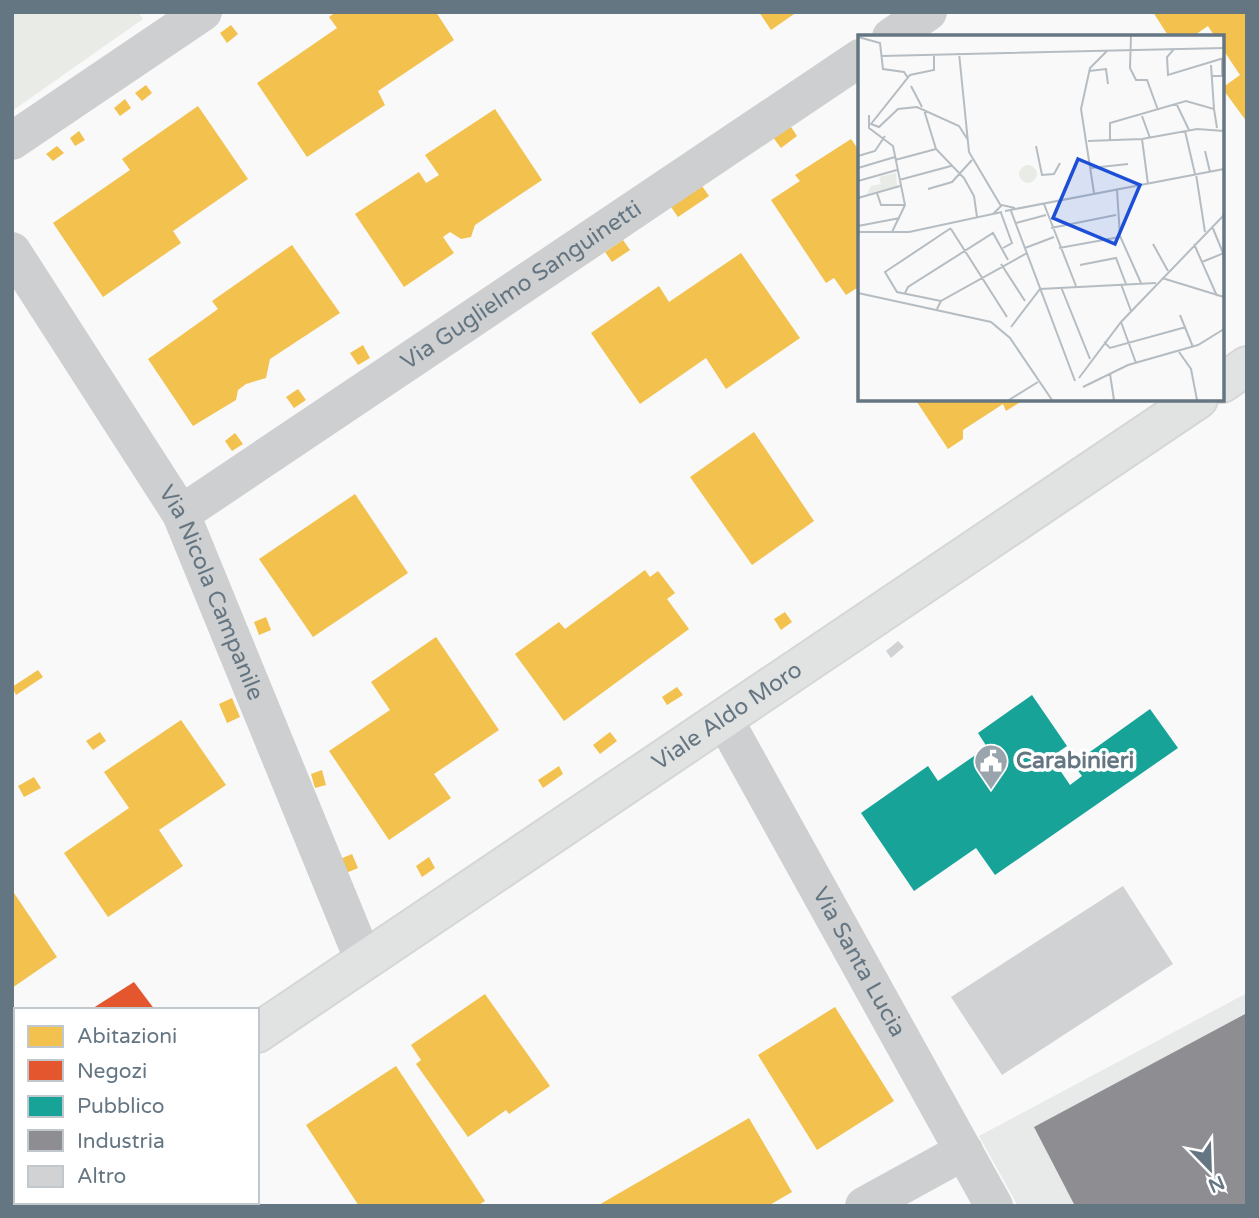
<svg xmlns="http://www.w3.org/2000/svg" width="1259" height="1218" font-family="'Varela Round',sans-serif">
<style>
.built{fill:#e8e9e9}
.green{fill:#e8ebe6}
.homes{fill:#f2c14e}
.shops{fill:#e4572e}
.public{fill:#17a398}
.industry{fill:#8d8d92}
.building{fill:#d0d2d3}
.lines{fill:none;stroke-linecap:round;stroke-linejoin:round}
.secondary-casing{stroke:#d5d6d7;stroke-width:42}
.minor{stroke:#cecfd0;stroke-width:38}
.secondary{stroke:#e1e2e2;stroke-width:38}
.labels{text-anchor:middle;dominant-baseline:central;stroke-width:7;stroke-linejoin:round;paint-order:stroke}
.street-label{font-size:23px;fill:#657683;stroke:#fff}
.poi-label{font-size:23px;font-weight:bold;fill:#657683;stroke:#fff;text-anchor:start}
.inset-road{fill:none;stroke:#b5bdc3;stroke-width:2}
.view{fill:#1d4ed8;fill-opacity:0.15;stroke:#1d4ed8;stroke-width:3.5}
.inset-edge{fill:none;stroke:#657683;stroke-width:3.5}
</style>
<rect width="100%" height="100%" fill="#f9f9f9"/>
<polygon class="built" points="1247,993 1247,1206 1018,1206 979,1136"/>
<polygon class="green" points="12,12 138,12 143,19 12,111"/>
<g class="homes">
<polygon points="336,12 436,12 454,40 378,91 385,105 307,157 257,83 337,28 329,17"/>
<polygon points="759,12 797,12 771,30"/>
<polygon points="1153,12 1247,12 1247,122 1222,88 1240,75 1222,48 1222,37 1215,37 1208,26 1192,37 1181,37 1178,34 1169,37"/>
<polygon points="231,25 238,34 227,43 220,33"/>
<polygon points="146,85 152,93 142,101 135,93"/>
<polygon points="125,99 131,108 120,116 114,108"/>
<polygon points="198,106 248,179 173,231 181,243 103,297 53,223 130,170 122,159"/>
<polygon points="495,109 542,180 475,225 471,237 461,239 450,232 443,237 454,253 404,287 355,214 419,172 426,183 439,175 425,155"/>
<polygon points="789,124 797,136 781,148 772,136"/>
<polygon points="79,131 85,140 75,146 70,138"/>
<polygon points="851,139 860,152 860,286 846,295 834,278 826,283 771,200 800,181 795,175"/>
<polygon points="57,146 64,153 53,161 46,154"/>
<polygon points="702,186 709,196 678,217 671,207"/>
<polygon points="623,240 630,250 612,262 605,252"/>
<polygon points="292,245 340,313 270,359 266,378 246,384 238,390 236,400 193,426 148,359 218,309 212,301"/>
<polygon points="741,253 800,338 726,389 706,358 640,404 591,333 659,286 669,302"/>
<polygon points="363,345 370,358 358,365 350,353"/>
<polygon points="298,389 306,400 294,408 286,397"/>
<polygon points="915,399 1025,399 1006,411 1003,404 963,430 963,439 948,449"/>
<polygon points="754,432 814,521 752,565 690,477"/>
<polygon points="235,433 243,444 232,451 225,441"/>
<polygon points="355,494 408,573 313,637 259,559"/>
<polygon points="645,570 650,577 658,571 675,593 667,599 689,629 564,721 515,654 559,622 565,629"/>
<polygon points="785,612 792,622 781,630 774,619"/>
<polygon points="266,617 271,630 259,635 254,622"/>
<polygon points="436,637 499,730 434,774 451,798 389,840 329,751 390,710 371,682"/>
<polygon points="38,670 43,677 16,695 12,687"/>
<polygon points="677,687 683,695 667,705 662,697"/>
<polygon points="232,698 240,717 227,723 219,704"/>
<polygon points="181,720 226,785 159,830 183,866 108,917 64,853 129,808 104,772"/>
<polygon points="100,732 106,741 93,750 86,741"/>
<polygon points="610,732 617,741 600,754 593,745"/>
<polygon points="559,766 563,774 543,788 538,780"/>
<polygon points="322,770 326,785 315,788 311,774"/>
<polygon points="34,777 41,788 24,797 18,786"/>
<polygon points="352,854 358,868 346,873 340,859"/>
<polygon points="429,857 435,868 422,877 416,866"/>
<polygon points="12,890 57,957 12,988"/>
<polygon points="485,994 550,1086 509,1114 506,1110 468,1137 416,1064 421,1060 411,1045"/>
<polygon points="835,1007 894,1101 817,1150 758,1055"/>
<polygon points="12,1039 16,1039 15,1075 12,1074"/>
<polygon points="396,1066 485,1201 477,1206 359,1206 306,1125"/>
<polygon points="749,1118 792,1192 768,1206 597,1206"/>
</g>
<polygon class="shops" points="134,982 155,1010 90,1010"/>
<polygon class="public" points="1032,695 1067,746 1051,757 1070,785 1082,776 1073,764 1150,709 1178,748 995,875 976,848 914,891 861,813 928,766 938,781 987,747 978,733"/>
<polygon class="industry" points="1247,1013 1247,1206 1075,1206 1034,1127"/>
<g class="building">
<polygon points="898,641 904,647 891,658 886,651"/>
<polygon points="1123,886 1173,964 1002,1075 951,997"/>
</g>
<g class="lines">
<g class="secondary-casing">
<g id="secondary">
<polyline points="1222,383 1247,366"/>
<path id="s4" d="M257,1033L1198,399"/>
<polyline points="12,1197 16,1195"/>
</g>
</g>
<g class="minor">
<polyline points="891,37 928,12"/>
<polyline points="12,141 203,12"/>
<path id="s1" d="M12,251L181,514L364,961"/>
<path id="s2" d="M181,514L860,58"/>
<path id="s3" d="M724,719L994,1206"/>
<polyline points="864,1206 964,1151"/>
</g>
<use href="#secondary" class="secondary"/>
</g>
<defs>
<g id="civic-pin" transform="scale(1.75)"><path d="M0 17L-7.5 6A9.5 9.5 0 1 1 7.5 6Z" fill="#99a4ac" stroke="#fff"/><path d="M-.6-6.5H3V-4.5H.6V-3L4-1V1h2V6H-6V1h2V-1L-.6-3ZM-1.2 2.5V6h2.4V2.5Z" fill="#fff"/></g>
</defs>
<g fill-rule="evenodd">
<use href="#civic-pin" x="991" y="761"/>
</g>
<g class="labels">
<g class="street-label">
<text stroke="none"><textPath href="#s2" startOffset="410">Via Guglielmo Sanguinetti</textPath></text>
<text stroke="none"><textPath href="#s1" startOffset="397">Via Nicola Campanile</textPath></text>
<text stroke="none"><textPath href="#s4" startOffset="567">Viale Aldo Moro</textPath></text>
<text stroke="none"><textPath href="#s3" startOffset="278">Via Santa Lucia</textPath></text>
</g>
<g class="poi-label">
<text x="1016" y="761">Carabinieri</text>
</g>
</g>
<g transform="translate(858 35)">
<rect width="366" height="366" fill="#f9f9f9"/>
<path d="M161 139a9 9 0 1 1 18 0a9 9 0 1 1-18 0ZM38,138L39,151L9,159L13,151L23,149L21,142Z" fill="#e8ebe6"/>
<path class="inset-road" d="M273,0L272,33L278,45H289L300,75M0,2L22,8L25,34L46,37L50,43M316,14L309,22L310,40L366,23M101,18L111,117L143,171M76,19V35L52,40L13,89L21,92L40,74L59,72L101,91L110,105M24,21L366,13M353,30L356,74M231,36L248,34L250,49M354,41H364V23M53,51L64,72M318,68L331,95M66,75L78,114L106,143L116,161L119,182M11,80V93L35,111L47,170L34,197M284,81L292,103M327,96L337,139M284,104L290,149M252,105V88L328,66L356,74L359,93M230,106L284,104L339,94L366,96M178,111L184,140L196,139L202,128M347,116L352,137M0,121L17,116L27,101M37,125L78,114M0,133L37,122M233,133L270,129M338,139L347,197M41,145L93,131M0,146L39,135M70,154L94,147L114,125M259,155L262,201L283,248M19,158L23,170H47M236,158L223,74L232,33L249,16M0,163L42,151M186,169L218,251M147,176L366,134M153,176L217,346M143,178L154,208L145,213M135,179L144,170L157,173M158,188L188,180M0,191L42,183M354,191L365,218M193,193L258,180M93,194L149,282M0,197H51L144,177M295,209L310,236M336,209L359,261M167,213L196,202M201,213L262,202M344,227L366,218M143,229L167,266M222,230L258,223L268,249M304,243L366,262M263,249L273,276M203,252L232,324M0,258L133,287L152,303L194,365M47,258L50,252L135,198L150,225M83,266L39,257L27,237L93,193M79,274L83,266L169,218M322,280L335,312M263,287L278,328M153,292L182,254L298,248M246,307L252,313L328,292M321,317L333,334L339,365M252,339L256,365M221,343L263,287L366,180M225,352L270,330L340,310L366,294M151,365L180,347"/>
<path class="view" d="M220,124L282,150L257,209L195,183Z"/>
<rect width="366" height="366" class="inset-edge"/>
</g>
<rect width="1259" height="1218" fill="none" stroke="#657683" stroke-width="28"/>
<rect x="14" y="1008" width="245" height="196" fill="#ffffff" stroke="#c1c8cd" stroke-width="2"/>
<rect x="28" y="1026" width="35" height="21" fill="#f2c14e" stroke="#c1c8cd" stroke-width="2"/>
<text x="77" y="1043" font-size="21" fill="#657683">Abitazioni</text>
<rect x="28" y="1060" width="35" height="21" fill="#e4572e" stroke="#c1c8cd" stroke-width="2"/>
<text x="77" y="1078" font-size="21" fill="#657683">Negozi</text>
<rect x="28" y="1096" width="35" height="21" fill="#17a398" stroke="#c1c8cd" stroke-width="2"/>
<text x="77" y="1113" font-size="21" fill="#657683">Pubblico</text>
<rect x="28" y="1130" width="35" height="21" fill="#8d8d92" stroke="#c1c8cd" stroke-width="2"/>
<text x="77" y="1148" font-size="21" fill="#657683">Industria</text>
<rect x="28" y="1166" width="35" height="21" fill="#d0d2d3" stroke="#c1c8cd" stroke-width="2"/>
<text x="77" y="1183" font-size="21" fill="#657683">Altro</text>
<g transform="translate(1210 1169) rotate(157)" stroke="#ffffff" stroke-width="5" paint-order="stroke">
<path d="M0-5L12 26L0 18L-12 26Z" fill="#657683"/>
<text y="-10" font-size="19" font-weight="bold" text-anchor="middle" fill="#657683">N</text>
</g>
</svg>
